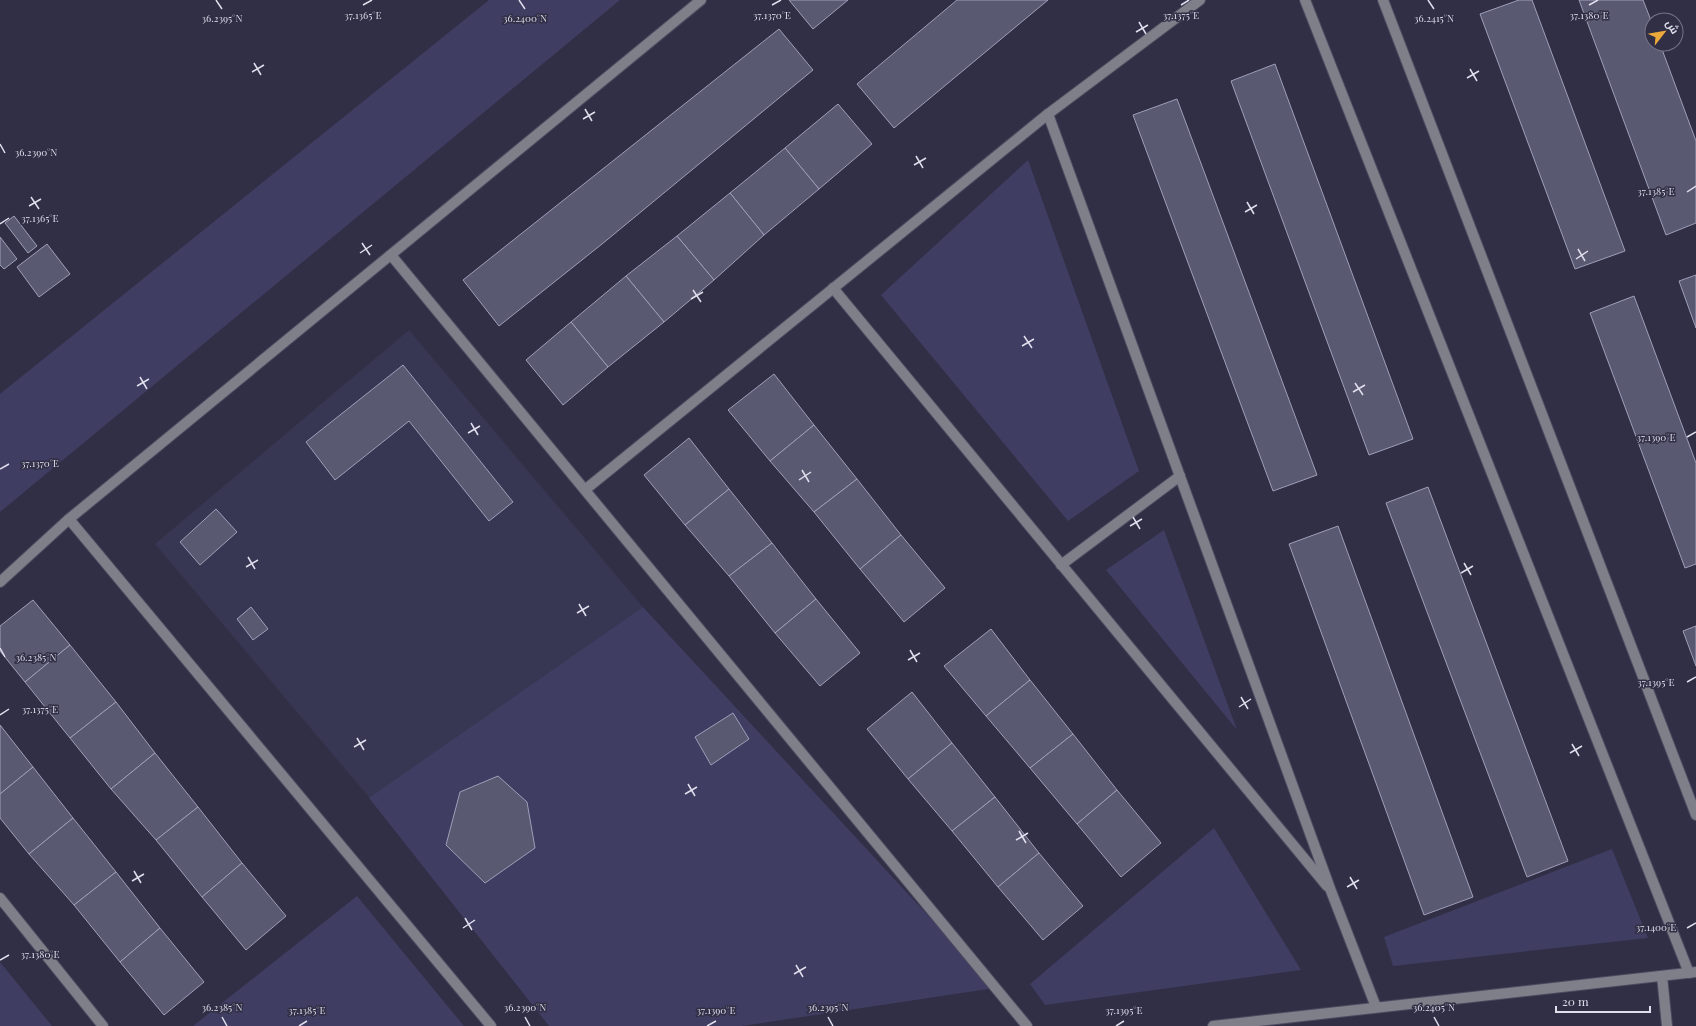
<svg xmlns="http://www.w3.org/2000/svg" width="1696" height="1026" font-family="'Playfair Display',Cairo,serif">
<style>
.built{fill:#383753}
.green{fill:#3f3d62}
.building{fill:#5a5972;stroke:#9f9fba}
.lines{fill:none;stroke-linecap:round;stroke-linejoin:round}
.minor-casing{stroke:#4c4b60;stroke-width:12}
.minor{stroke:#7f7f8a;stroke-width:10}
.ticks{fill:none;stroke:#dfdfed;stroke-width:1.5}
.ticks-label{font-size:10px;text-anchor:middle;fill:#dfdfed;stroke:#302f45;stroke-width:3;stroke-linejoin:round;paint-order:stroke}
</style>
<rect width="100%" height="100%" fill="#302f45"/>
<polygon class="built" points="409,330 643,607 389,821 155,544"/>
<g class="green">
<polygon points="489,0 620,0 0,512 0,394"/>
<polygon points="1028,160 1139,471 1068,521 881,295"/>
<polygon points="1164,530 1237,730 1106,570"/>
<polygon points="643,607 995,988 742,1026 549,1026 369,798"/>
<polygon points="1214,828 1301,970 1045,1005 1030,984"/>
<polygon points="1612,849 1648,938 1393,966 1384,937"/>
<polygon points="357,896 464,1026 193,1026"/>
<polygon points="0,962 52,1026 0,1026"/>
</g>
<g class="building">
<polygon points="789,0 848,0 813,29"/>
<polygon points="957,0 1048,0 894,128 857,84"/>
<polygon points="1519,0 1532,0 1625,251 1575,269 1480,14"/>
<polygon points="1579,0 1643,0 1652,23 1652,44 1660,44 1696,141 1696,223 1666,235"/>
<polygon points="779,29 813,70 602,244 499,326 463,280"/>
<polygon points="1275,64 1413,439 1369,455 1231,81"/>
<polygon points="1177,99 1317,475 1273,491 1133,115"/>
<polygon points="838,104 872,144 819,189 785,148"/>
<polygon points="785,148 819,189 764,235 730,193"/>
<polygon points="730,193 764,235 714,280 677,236"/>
<polygon points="14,216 37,246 28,253 5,223"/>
<polygon points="677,236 714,280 664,322 626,276"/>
<polygon points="0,237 17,259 4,269 0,265"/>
<polygon points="47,244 70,274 39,297 17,267"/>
<polygon points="1696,275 1696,328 1679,281"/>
<polygon points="626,276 664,322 608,367 571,322"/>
<polygon points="1634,296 1696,463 1696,564 1685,568 1590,313"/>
<polygon points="571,322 608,367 563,405 526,360"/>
<polygon points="403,365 513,502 489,521 409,421 335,480 306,442"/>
<polygon points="774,374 814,425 770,461 728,410"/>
<polygon points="814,425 857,479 814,512 770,461"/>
<polygon points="689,438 729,489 685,525 644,475"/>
<polygon points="857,479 901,535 860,569 814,512"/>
<polygon points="1428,487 1568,861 1527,877 1386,503"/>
<polygon points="729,489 772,543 729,576 685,525"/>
<polygon points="216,509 237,532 200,565 180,542"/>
<polygon points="1338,526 1473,897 1424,915 1289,544"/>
<polygon points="901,535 945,588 904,622 860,569"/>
<polygon points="772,543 816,599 775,633 729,576"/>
<polygon points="816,599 860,653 820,686 775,633"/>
<polygon points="33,600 70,645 25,682 0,651 0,626"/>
<polygon points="251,607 268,629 253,640 237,619"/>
<polygon points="1696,626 1696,666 1683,631"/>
<polygon points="991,629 1030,680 986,716 944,666"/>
<polygon points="70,645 116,702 70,738 25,682"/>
<polygon points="1030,680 1073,734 1030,768 986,716"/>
<polygon points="912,692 952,743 908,779 867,729"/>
<polygon points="116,702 155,753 111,789 70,738"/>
<polygon points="733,713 749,739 711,765 695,737"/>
<polygon points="0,725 33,767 0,794"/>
<polygon points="1073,734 1117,790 1077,824 1030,768"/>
<polygon points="952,743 995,797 952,831 908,779"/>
<polygon points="155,753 198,807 156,840 111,789"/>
<polygon points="33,767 73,818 29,854 0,818 0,794"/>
<polygon points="498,776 527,802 535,848 485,883 446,845 460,792"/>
<polygon points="1117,790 1161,843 1121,877 1077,824"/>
<polygon points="995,797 1039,853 998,887 952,831"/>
<polygon points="198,807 242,863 202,897 156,840"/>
<polygon points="73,818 116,872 74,905 29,854"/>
<polygon points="1039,853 1083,906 1043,940 998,887"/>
<polygon points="242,863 286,916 246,950 202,897"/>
<polygon points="116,872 160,928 120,962 74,905"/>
<polygon points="160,928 204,982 164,1015 120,962"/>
</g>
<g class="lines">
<g class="minor-casing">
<g id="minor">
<polyline points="1305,0 1689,973"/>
<polyline points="1383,0 1696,815"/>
<polyline points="1048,114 1331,891 1376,1007"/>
<polyline points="391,255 1027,1026"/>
<polyline points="833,288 1327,886"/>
<polyline points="586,489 1048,114 1200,0"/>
<polyline points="69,519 491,1026"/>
<polyline points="1061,565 1180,476"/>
<polyline points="0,582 69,519 701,0"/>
<polyline points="0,898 103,1026"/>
<polyline points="1662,976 1667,1026"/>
<polyline points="1213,1026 1696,972"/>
</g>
</g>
<use href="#minor" class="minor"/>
</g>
<path class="ticks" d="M216,0L222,9M519,0L525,9M1428,0L1434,9M363,5L372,0M772,5L781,0M1181,5L1189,0M1589,5L1598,0M1139,22L1146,34M1136,32L1148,25M254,63L261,75M1470,69L1477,81M252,72L264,65M1467,78L1479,71M585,109L592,121M583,119L595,112M0,144L5,153M916,156L923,168M914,165L926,158M1687,192L1696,186M31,197L39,209M1247,202L1254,214M29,206L41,199M1245,212L1257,205M0,224L9,218M362,243L370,255M1578,249L1585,261M360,253L372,245M1576,259L1588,251M693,290L701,302M691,299L703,292M1024,336L1032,348M1022,346L1034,339M140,377L147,389M1355,383L1363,395M137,386L149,379M1353,392L1365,385M471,423L478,435M468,433L480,426M1687,437L1696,432M0,469L9,464M802,470L809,482M799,480L811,472M1133,517L1140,529M1130,526L1142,519M248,557L255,569M1464,563L1471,575M246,567L258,560M1461,573L1473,566M579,604L586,616M577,613L589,606M0,648L5,657M910,650L917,662M908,660L920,653M1687,682L1696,677M1241,697L1248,709M1239,707L1251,699M0,715L9,709M357,738L364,750M1572,744L1579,756M354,747L366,740M1570,753L1582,746M688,784L695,796M685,794L697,787M1019,831L1026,843M1016,840L1028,833M134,871L141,883M1350,877L1357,889M132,881L144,874M1347,887L1359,880M465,918L472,930M463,928L475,920M1687,928L1696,923M0,960L9,955M796,965L803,977M794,974L806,967M222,1017L227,1026M525,1017L530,1026M828,1017L833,1026M1434,1017L1439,1026M299,1026L307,1021M707,1026L716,1021M1116,1026L1124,1021"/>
<g class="ticks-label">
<text x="1589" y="19">37.1380°E</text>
<text x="363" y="19">37.1365°E</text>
<text x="772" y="19">37.1370°E</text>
<text x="1181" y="19">37.1375°E</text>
<text x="222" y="22">36.2395°N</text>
<text x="525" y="22">36.2400°N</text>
<text x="1434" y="22">36.2415°N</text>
<text x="36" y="156">36.2390°N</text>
<text x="1656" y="195">37.1385°E</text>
<text x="40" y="222">37.1365°E</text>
<text x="1656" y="441">37.1390°E</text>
<text x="40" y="467">37.1370°E</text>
<text x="36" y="661">36.2385°N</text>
<text x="1656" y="686">37.1395°E</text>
<text x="40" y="713">37.1375°E</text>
<text x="1656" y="931">37.1400°E</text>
<text x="40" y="958">37.1380°E</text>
<text x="222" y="1011">36.2385°N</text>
<text x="525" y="1011">36.2390°N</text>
<text x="828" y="1011">36.2395°N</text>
<text x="1434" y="1011">36.2405°N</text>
<text x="307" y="1014">37.1385°E</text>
<text x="716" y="1014">37.1390°E</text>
<text x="1124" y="1014">37.1395°E</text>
</g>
<g transform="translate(1664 32) rotate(59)"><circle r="19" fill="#302f45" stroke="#767588"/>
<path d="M0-3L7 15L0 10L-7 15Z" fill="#eca93b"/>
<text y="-6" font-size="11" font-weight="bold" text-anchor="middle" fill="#dfdfed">ش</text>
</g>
<path d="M1556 1006v6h94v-6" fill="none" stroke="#dfdfed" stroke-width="2"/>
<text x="1562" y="1006" font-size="12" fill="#dfdfed" stroke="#302f45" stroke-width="3" paint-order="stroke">20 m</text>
</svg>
